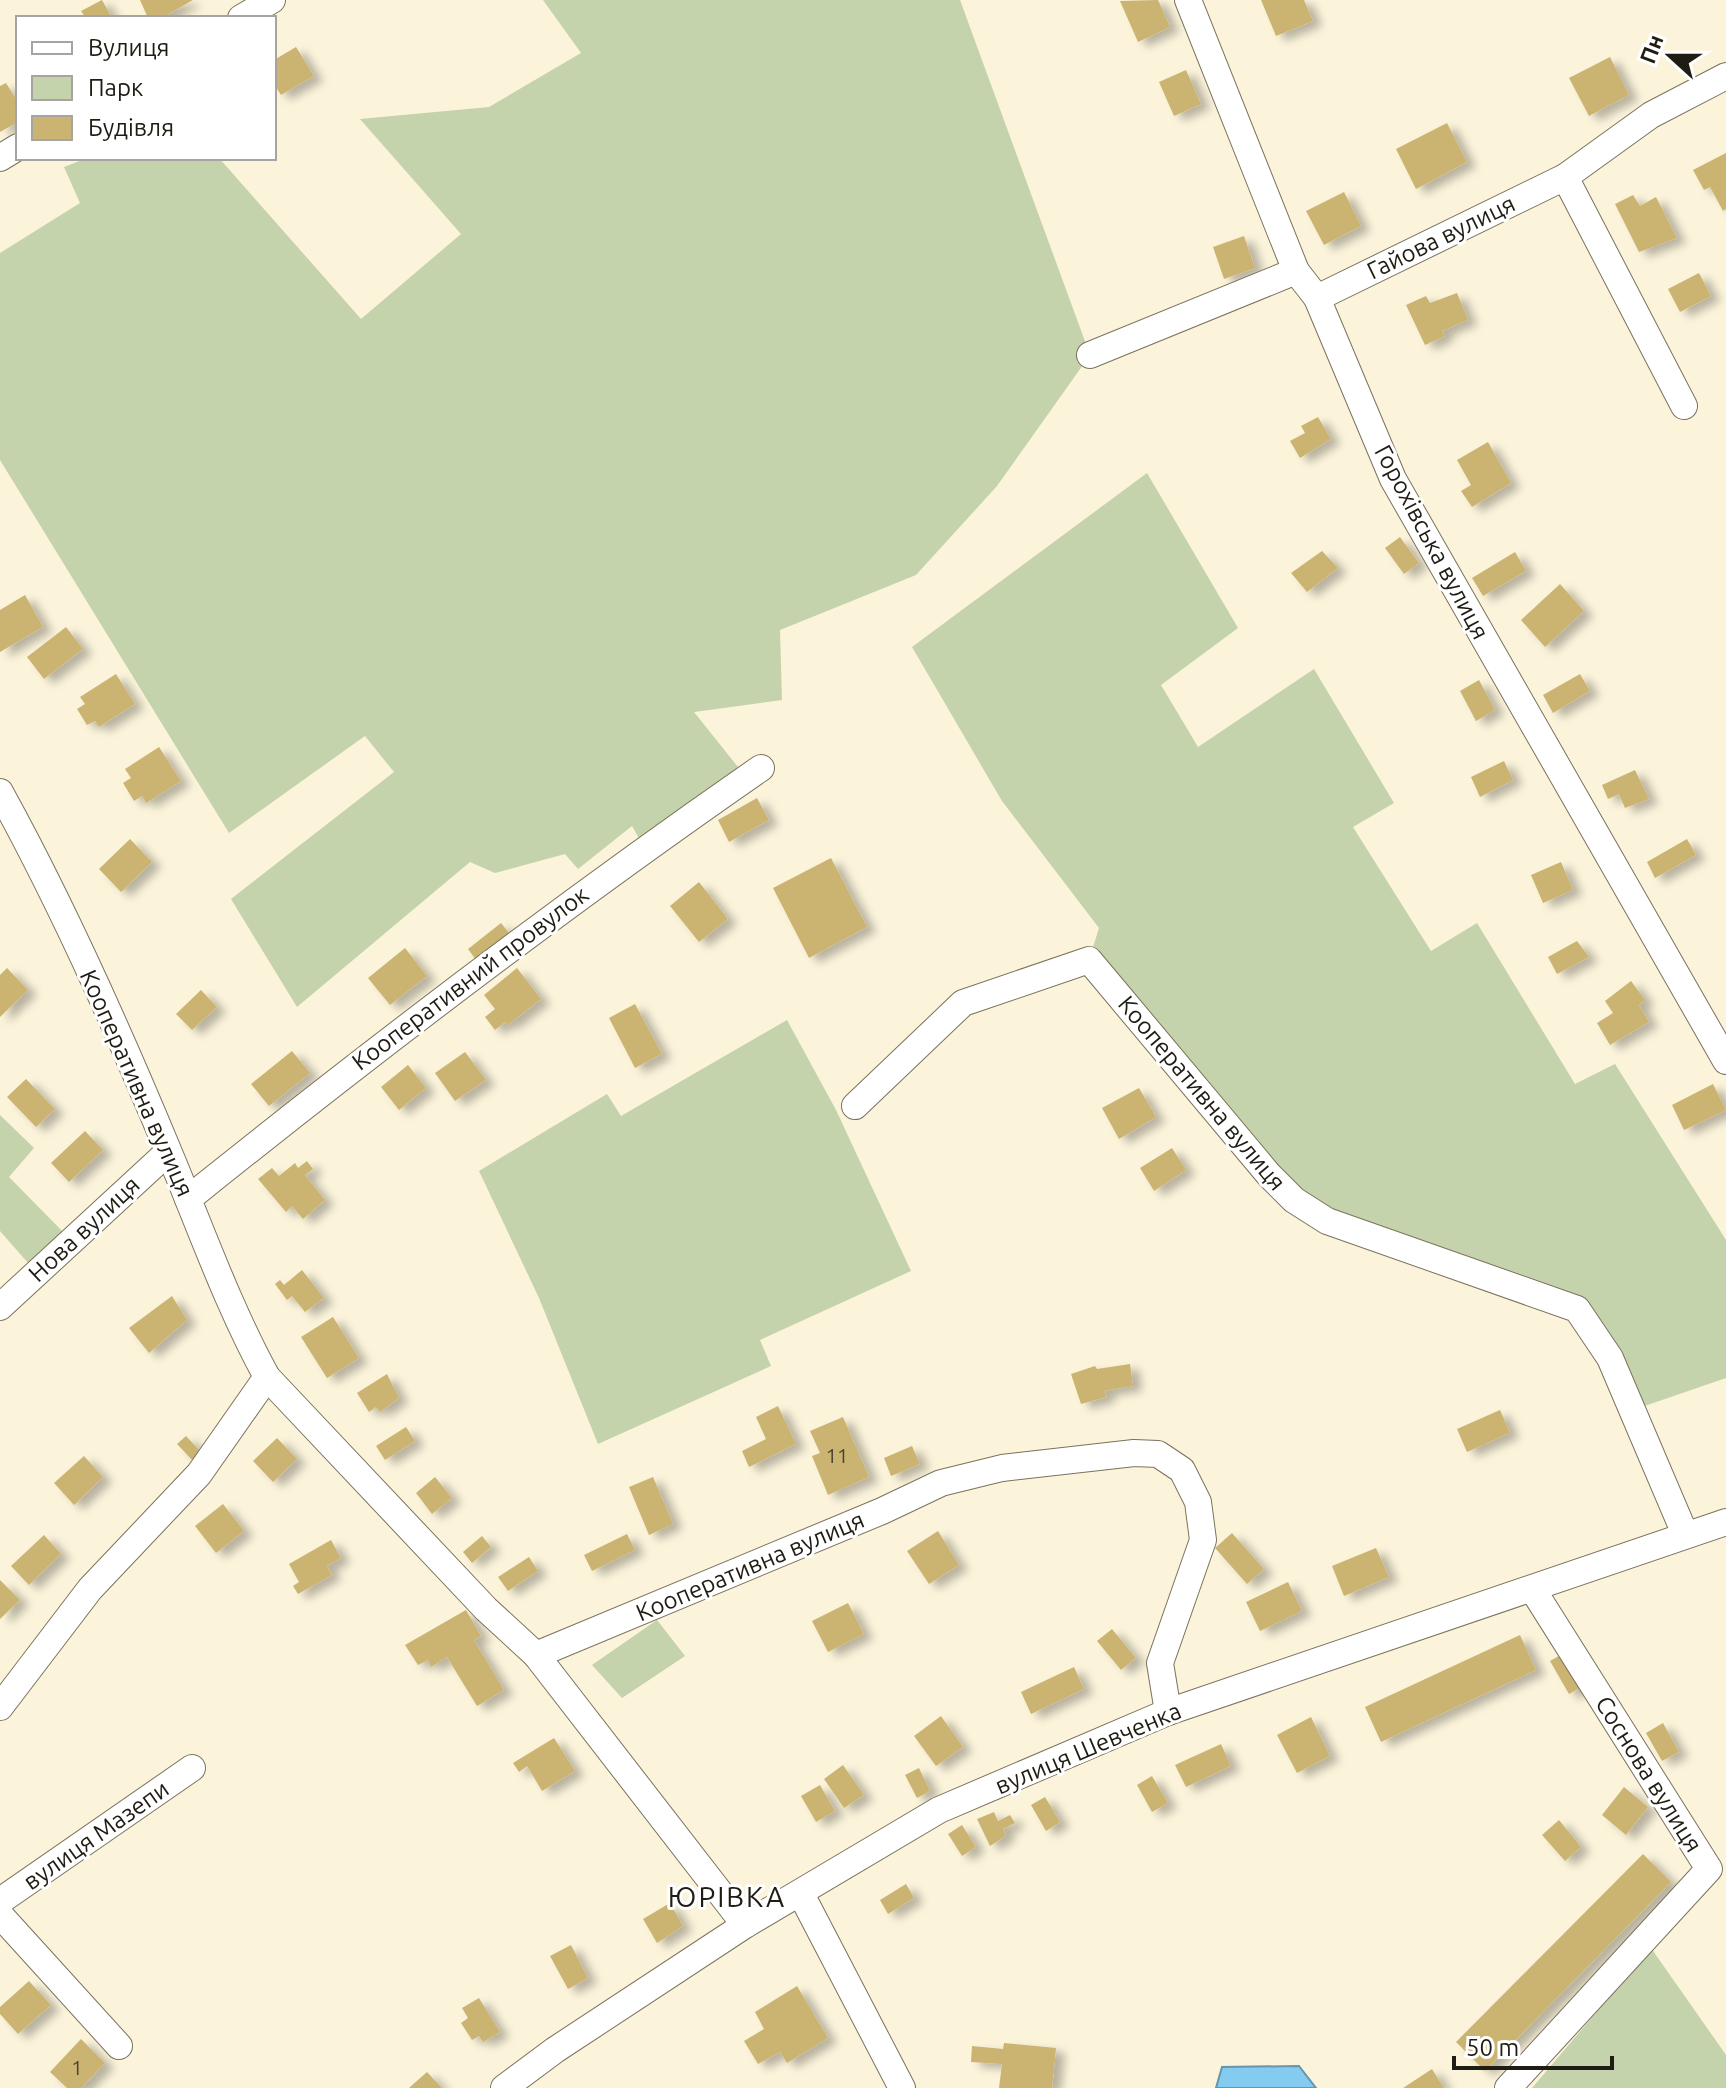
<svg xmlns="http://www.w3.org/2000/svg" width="1726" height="2088" font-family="Ubuntu,sans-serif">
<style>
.green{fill:#c4d3ab}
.water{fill:#83cbf0;stroke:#6596ae;stroke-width:2}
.building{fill:#cbb472;filter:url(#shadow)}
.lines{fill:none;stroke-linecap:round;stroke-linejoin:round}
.minor-casing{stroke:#7a725d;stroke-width:28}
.minor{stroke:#fff;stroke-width:26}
.labels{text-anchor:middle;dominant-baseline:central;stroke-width:6;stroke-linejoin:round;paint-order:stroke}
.number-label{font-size:20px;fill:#4a422b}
.street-label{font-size:24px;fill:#1f1c13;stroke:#fff}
.quarter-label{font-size:28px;letter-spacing:2px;fill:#1f1c13;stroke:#fff}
</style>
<defs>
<filter id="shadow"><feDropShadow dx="9" dy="5" stdDeviation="4" flood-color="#0004"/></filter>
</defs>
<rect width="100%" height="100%" fill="#fbf3da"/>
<g class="green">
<polygon points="543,0 960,0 1090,355 997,486 916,575 780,630 782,700 694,712 738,767 722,786 640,840 632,826 578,869 565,854 495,873 470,862 297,1007 231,899 394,772 365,736 229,833 0,460 0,253 80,203 64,167 87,158 219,158 361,319 461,234 360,119 489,107 581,53"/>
<polygon points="1147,473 1238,628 1161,685 1198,747 1314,669 1394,803 1353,827 1431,951 1477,923 1575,1084 1615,1064 1726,1240 1726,1378 1633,1410 1577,1309 1327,1221 1089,960 1099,928 1002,801 912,647"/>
<polygon points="787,1020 836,1110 911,1271 760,1340 771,1366 598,1444 539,1298 479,1171 607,1094 621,1116"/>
<polygon points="0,1115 34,1148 9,1177 65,1234 29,1264 0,1231"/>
<polygon points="657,1620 685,1656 622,1698 592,1665"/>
<polygon points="1651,1948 1726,2055 1726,2088 1532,2088"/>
</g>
<polygon class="water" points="1299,2066 1316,2088 1216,2088 1222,2067"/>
<g class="building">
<polygon points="102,0 112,18 86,18 81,11"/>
<polygon points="140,0 193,0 162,18 148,18"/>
<polygon points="1158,0 1170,27 1138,42 1120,1"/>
<polygon points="1261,0 1304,0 1313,21 1276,36"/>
<polygon points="296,47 314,76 281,95 274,84 274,60"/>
<polygon points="1610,57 1629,95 1589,116 1569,78"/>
<polygon points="1186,70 1201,104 1174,116 1159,82"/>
<polygon points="6,83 18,102 18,122 0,132 0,86"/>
<polygon points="1447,123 1467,162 1416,189 1396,149"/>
<polygon points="1726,153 1726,209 1723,211 1710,187 1704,190 1693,170"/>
<polygon points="1344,192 1361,226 1324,245 1306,211"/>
<polygon points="1633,195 1640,206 1656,197 1677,238 1639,252 1615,204"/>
<polygon points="1244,236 1255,268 1224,279 1213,247"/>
<polygon points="1699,273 1711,296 1680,312 1668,289"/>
<polygon points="1457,293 1468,320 1442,331 1445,336 1425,345 1406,305 1426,296 1430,303"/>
<polygon points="1318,417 1331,439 1300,458 1290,441 1305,433 1301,426"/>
<polygon points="1488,442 1511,483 1472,507 1461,491 1471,485 1457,460"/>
<polygon points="1400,537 1419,563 1404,574 1385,548"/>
<polygon points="1322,551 1338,568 1307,592 1291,573"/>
<polygon points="1515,552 1526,571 1483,596 1472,578"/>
<polygon points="1560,584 1584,611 1545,647 1521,620"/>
<polygon points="25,595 43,627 0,652 0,610"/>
<polygon points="66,627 83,649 44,679 27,657"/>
<polygon points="116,674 135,704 99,727 95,721 87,725 77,709 85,704 80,697"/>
<polygon points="1580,674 1590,691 1553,713 1543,695"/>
<polygon points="1479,680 1495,710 1476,721 1460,691"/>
<polygon points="159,747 181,781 146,803 142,796 134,801 123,783 131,778 125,769"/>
<polygon points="1504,761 1513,780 1480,797 1471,777"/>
<polygon points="1635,770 1649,799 1625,808 1619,794 1608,799 1602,785"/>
<polygon points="757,798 769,820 729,842 718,820"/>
<polygon points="130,839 152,862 121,892 99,869"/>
<polygon points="1687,839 1696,855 1655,878 1647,862"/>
<polygon points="831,858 867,927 809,958 773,888"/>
<polygon points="1561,862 1573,890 1543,903 1531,875"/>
<polygon points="699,882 728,919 699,942 670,906"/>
<polygon points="501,923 513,938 479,964 468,949"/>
<polygon points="1577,941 1589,957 1557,974 1548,957"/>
<polygon points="405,948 427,976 390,1005 368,978"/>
<polygon points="7,968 28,990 0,1017 0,975"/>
<polygon points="517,968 541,999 508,1025 505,1022 495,1030 485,1017 495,1009 484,995"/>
<polygon points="1631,981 1645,1000 1639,1005 1649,1022 1610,1045 1597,1023 1613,1013 1605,1001"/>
<polygon points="201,990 217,1007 192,1030 176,1014"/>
<polygon points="635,1004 662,1054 635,1068 609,1018"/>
<polygon points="292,1051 310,1073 269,1106 251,1084"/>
<polygon points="465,1052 486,1080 455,1101 435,1073"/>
<polygon points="408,1065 426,1088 399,1110 381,1087"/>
<polygon points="26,1079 55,1109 36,1127 7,1097"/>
<polygon points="1713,1084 1726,1110 1684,1130 1672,1105"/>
<polygon points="1139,1088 1156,1117 1119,1139 1102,1108"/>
<polygon points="85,1131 103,1150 69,1182 51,1163"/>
<polygon points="1172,1148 1186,1170 1154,1191 1140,1168"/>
<polygon points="307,1161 313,1169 305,1175 325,1200 303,1219 292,1206 286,1212 258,1179 272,1168 279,1176 295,1163 298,1168"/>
<polygon points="302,1270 324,1298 305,1312 292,1296 287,1300 275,1284 280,1280 284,1285"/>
<polygon points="172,1296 187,1320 149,1353 129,1328"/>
<polygon points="333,1317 359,1358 327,1378 301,1337"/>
<polygon points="1130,1364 1133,1386 1104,1391 1107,1397 1081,1404 1071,1374 1095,1366 1097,1369"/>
<polygon points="387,1374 399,1398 380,1412 376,1407 369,1412 357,1393"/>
<polygon points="778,1406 796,1444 749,1467 742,1451 766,1439 756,1417"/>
<polygon points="1500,1410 1510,1433 1467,1452 1457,1429"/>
<polygon points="843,1417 869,1477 828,1495 812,1456 820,1453 810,1431"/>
<polygon points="406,1427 415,1441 385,1460 376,1446"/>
<polygon points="186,1436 203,1454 194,1462 177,1444"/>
<polygon points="277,1438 297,1459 273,1482 253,1461"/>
<polygon points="912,1446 920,1464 891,1476 884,1458"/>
<polygon points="84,1456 103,1477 74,1505 54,1483"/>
<polygon points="435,1477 452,1498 432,1514 416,1493"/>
<polygon points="653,1477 673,1524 649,1535 629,1487"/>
<polygon points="223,1504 244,1531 216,1553 195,1526"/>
<polygon points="938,1531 959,1565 929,1584 907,1551"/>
<polygon points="1232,1533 1264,1569 1247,1584 1215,1548"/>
<polygon points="627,1534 635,1550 592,1571 584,1555"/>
<polygon points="44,1535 61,1554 29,1585 11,1566"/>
<polygon points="482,1536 491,1547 472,1563 463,1552"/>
<polygon points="331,1540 341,1558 327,1566 332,1575 298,1594 293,1586 299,1582 289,1564"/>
<polygon points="1376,1548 1389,1577 1344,1596 1332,1566"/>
<polygon points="529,1557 538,1571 508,1591 498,1577"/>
<polygon points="0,1580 20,1600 0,1619"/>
<polygon points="1288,1582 1302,1611 1260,1631 1246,1602"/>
<polygon points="848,1603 864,1634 828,1652 812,1621"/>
<polygon points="466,1610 481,1636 474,1640 504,1690 477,1706 447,1657 431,1667 428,1660 418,1665 405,1645"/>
<polygon points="1112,1629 1136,1658 1121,1670 1097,1641"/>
<polygon points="1520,1635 1536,1670 1381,1742 1365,1707"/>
<polygon points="1564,1653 1583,1686 1569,1694 1550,1661"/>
<polygon points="1074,1667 1084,1689 1031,1714 1021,1692"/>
<polygon points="941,1716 963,1747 936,1766 914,1736"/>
<polygon points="1311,1717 1330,1756 1297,1773 1277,1735"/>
<polygon points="1663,1723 1679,1752 1662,1761 1646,1733"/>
<polygon points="554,1738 575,1771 542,1791 527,1766 519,1772 513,1763"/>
<polygon points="1221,1744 1231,1766 1186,1787 1175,1765"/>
<polygon points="843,1765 864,1795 844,1808 824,1779"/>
<polygon points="919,1768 930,1791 917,1798 905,1775"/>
<polygon points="1152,1776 1168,1803 1152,1812 1137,1785"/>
<polygon points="820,1785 835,1811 816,1822 801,1796"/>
<polygon points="1624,1787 1648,1807 1626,1835 1602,1815"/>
<polygon points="1045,1797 1060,1822 1046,1831 1031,1805"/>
<polygon points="994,1812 998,1821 1010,1815 1015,1823 1003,1829 1006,1836 990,1846 977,1819"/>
<polygon points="1559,1820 1581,1847 1565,1861 1542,1835"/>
<polygon points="962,1825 976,1847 962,1856 948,1834"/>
<polygon points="1643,1854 1671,1882 1485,2071 1456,2042"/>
<polygon points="906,1884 914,1898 888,1914 880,1900"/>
<polygon points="670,1903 683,1926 657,1943 643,1919"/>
<polygon points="571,1945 588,1978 568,1989 550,1956"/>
<polygon points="29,1981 51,2005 18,2034 0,2014 0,2007"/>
<polygon points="797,1986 828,2038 787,2063 780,2052 758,2064 744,2041 764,2029 755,2012"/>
<polygon points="479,1998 500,2032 483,2042 479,2036 472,2040 461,2023 468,2018 462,2008"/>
<polygon points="81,2039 105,2063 81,2088 67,2088 50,2072"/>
<polygon points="1004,2043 1056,2048 1052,2088 999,2088 1002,2064 971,2062 972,2046 1003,2049"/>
<polygon points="1432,2069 1444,2088 1403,2088"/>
<polygon points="427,2072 442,2088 409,2088"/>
</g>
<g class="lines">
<g class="minor-casing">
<g id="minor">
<polyline points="1188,0 1296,271 1317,298 1393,479 1726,1061"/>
<polyline points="241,18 272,0"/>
<polyline points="0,158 18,147"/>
<polyline points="1565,177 1684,406"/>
<polyline points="1317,298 1565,177 1651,115 1726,76"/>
<polyline points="1090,355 1296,271"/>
<path d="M0,792C64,908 119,1032 170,1155C201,1229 228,1306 267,1377L486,1609L536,1655L745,1925"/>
<polyline points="855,1106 963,1003 1089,960 1269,1175 1294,1200 1327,1221 1577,1309 1610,1358 1685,1534"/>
<path d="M188,1199C376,1048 562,906 761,768"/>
<polyline points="0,1307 168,1152"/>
<polyline points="536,1655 882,1511 941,1483 1002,1468 1134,1453 1158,1454 1182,1470 1198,1502 1203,1540 1160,1663 1168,1712"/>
<polyline points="0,1707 90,1589 199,1474 267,1377"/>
<polyline points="801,1894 902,2088"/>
<polyline points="0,1901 192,1768"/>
<polyline points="0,1915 119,2046"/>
<polyline points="504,2088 555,2050 745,1925 939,1810 1168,1712 1726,1522"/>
<polyline points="1508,2088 1709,1869 1533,1590"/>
</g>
</g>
<use href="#minor" class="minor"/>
</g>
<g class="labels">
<g class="number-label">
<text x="837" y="1455">11</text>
<text x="77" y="2067">1</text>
</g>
<g class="street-label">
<text transform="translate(1441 237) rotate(-26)">Гайова вулиця</text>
<text transform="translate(1432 542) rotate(62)">Горохівська вулиця</text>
<text transform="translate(470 978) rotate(-37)">Кооперативний провулок</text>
<text transform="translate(137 1083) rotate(66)">Кооперативна вулиця</text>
<text transform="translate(1202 1093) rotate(50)">Кооперативна вулиця</text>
<text transform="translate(84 1229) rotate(-43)">Нова вулиця</text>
<text transform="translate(750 1566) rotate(-23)">Кооперативна вулиця</text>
<text transform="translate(1088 1748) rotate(-23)">вулиця Шевченка</text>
<text transform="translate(1649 1774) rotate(58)">Соснова вулиця</text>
<text transform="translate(96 1835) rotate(-35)">вулиця Мазепи</text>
</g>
<g class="quarter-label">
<text x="727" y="1896">ЮРІВКА</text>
</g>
</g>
<rect x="16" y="16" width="260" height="144" fill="#ffffff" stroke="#a5a4a1" stroke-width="2"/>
<rect x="32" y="42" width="40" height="12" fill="#ffffff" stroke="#a5a4a1" stroke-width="2"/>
<text x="88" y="56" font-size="24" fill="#1f1c13">Вулиця</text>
<rect x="32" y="76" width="40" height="24" fill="#c4d3ab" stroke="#a5a4a1" stroke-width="2"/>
<text x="88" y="96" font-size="24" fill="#1f1c13">Парк</text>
<rect x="32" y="116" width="40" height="24" fill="#cbb472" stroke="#a5a4a1" stroke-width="2"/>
<text x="88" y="136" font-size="24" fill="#1f1c13">Будівля</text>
<g transform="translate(1670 56) rotate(291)" stroke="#ffffff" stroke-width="6" paint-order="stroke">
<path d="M0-6L14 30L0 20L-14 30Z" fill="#1f1c13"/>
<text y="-12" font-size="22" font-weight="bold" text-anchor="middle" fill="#1f1c13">Пн</text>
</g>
<path d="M1454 2056v12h158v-12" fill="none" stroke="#1f1c13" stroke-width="4"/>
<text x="1466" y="2056" font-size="24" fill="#1f1c13" stroke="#ffffff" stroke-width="6" paint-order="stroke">50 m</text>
</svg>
